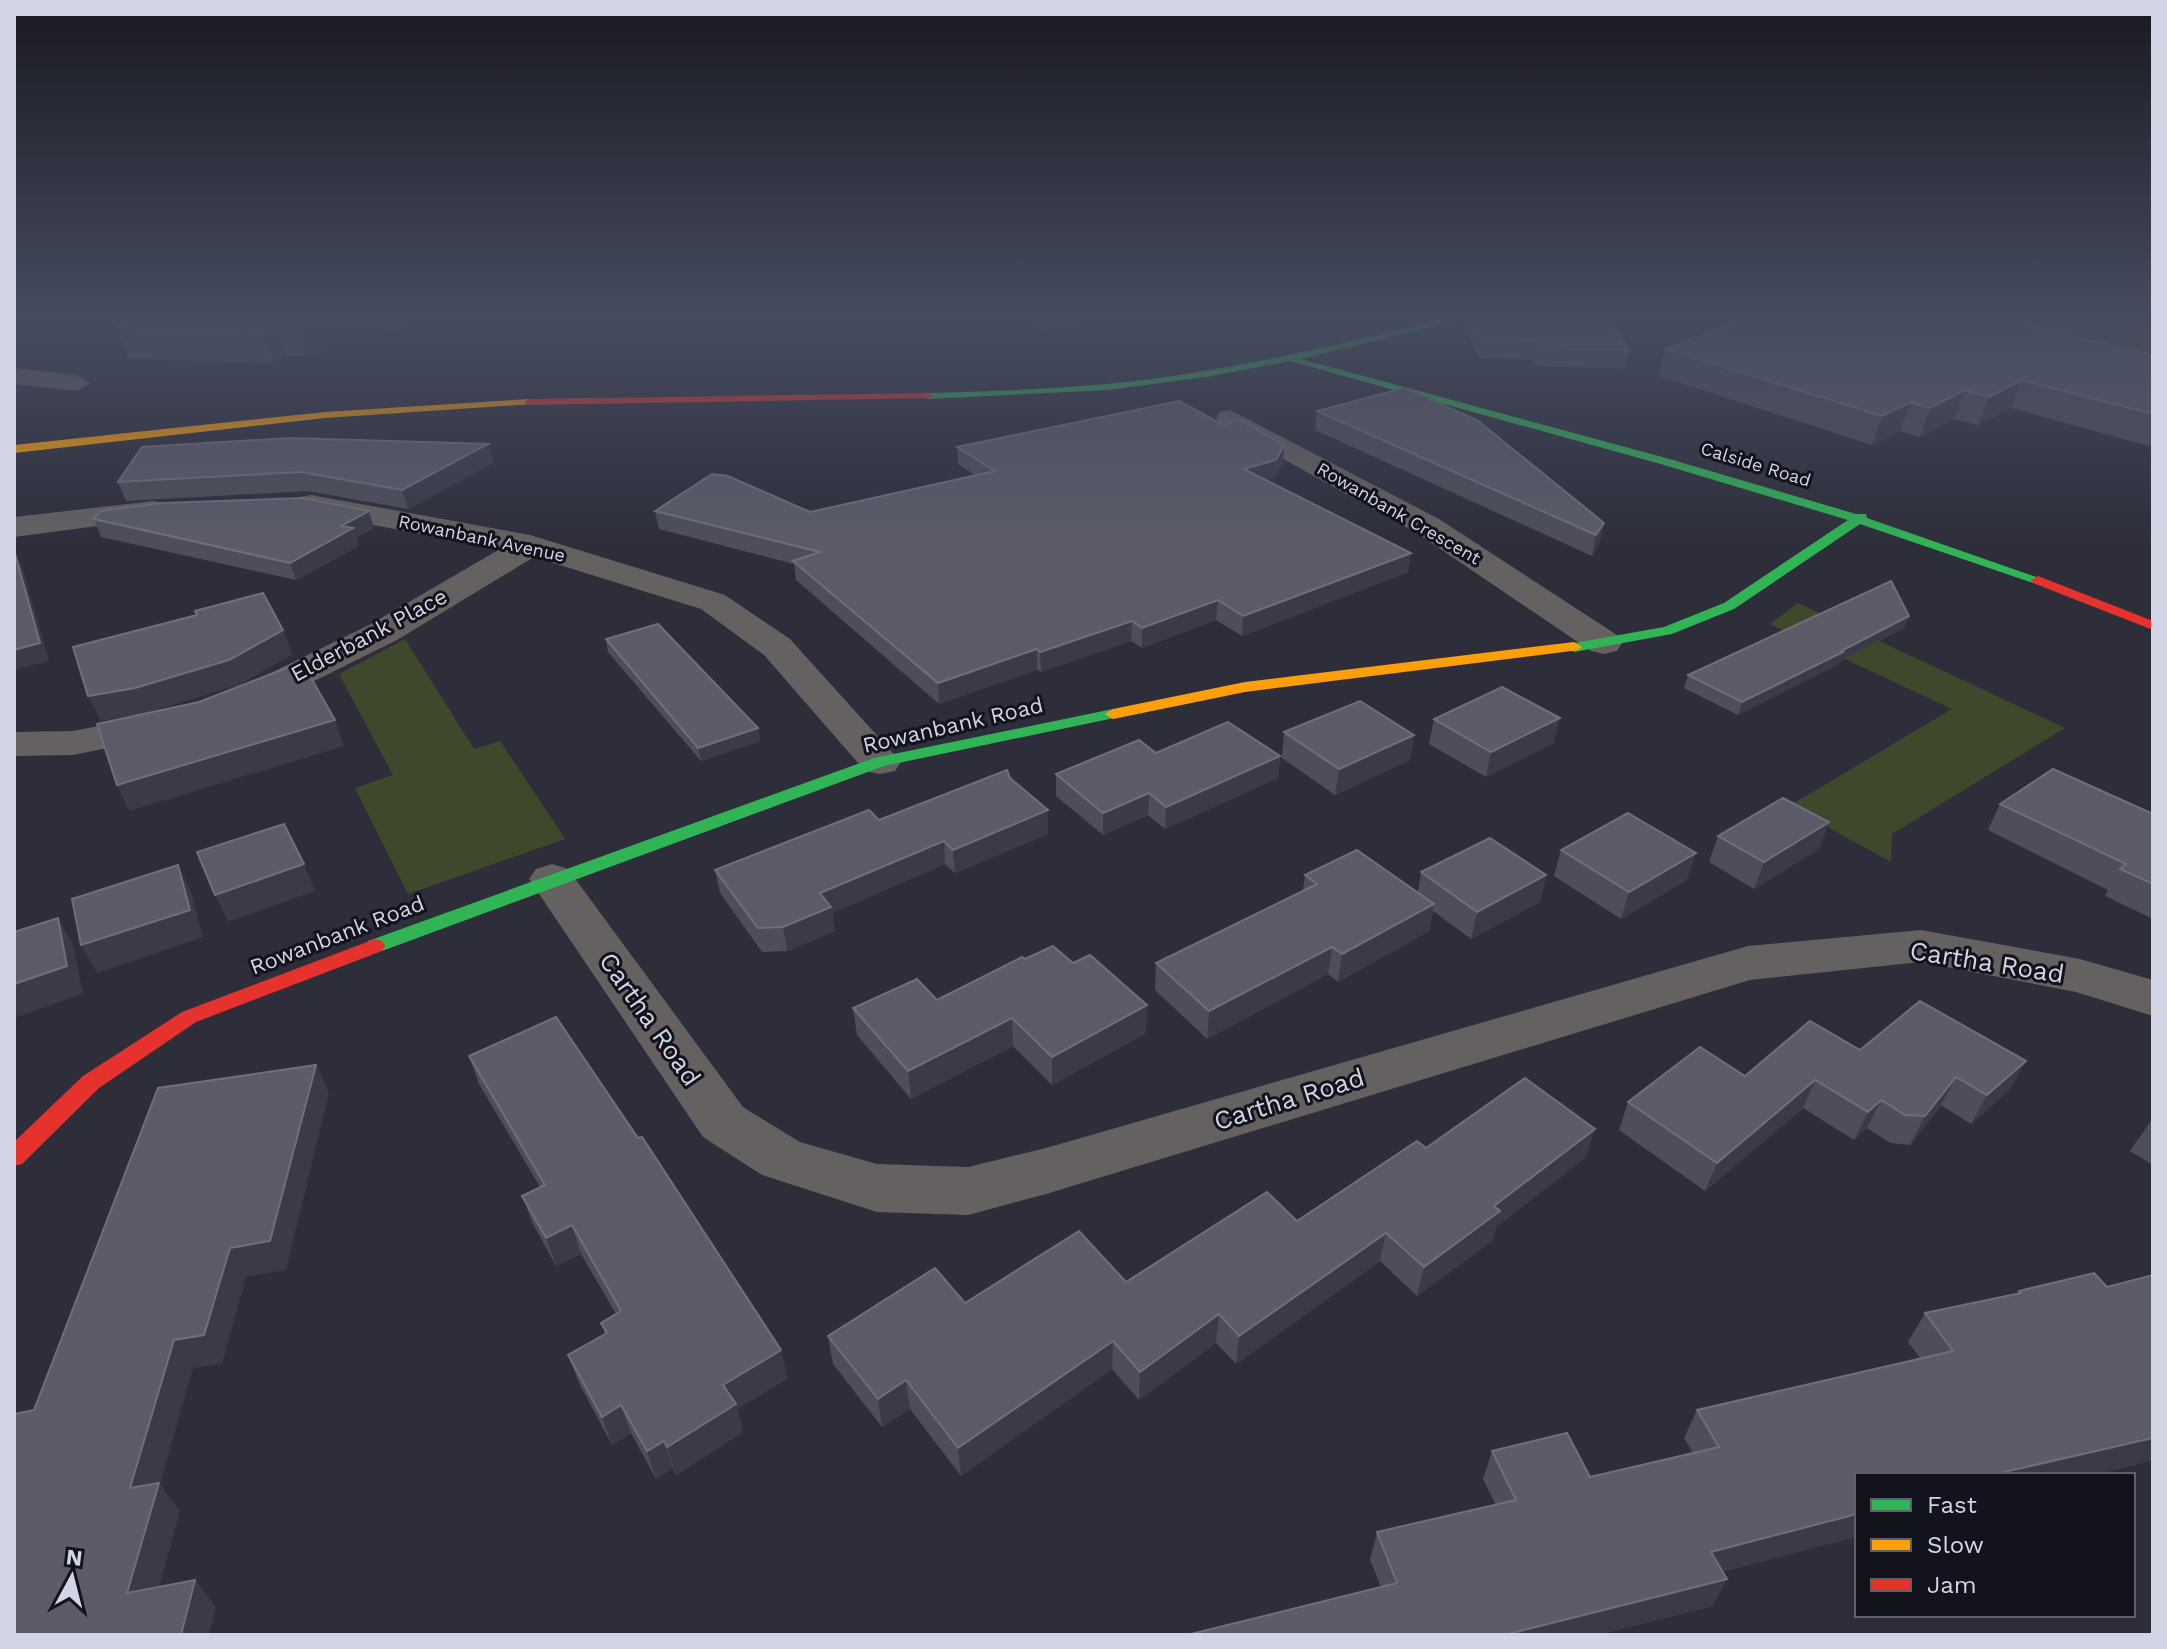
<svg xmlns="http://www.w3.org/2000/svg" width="2167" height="1649" font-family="'Work Sans',sans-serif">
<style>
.green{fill:#40482b}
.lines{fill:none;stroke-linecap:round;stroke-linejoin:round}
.street{fill:#646160;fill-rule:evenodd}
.fast{fill:#30b455;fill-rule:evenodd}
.slow{fill:#ff9f0a;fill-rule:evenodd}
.jam{fill:#e5322d;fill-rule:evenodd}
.wall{fill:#4e4e5a}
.shaded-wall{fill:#3b3b48}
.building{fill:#5c5c69;stroke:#6f6f7c;stroke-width:2}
.labels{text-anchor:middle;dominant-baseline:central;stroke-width:6;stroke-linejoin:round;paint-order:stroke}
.far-street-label{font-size:18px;fill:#d3d4e4;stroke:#13131e}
.street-label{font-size:22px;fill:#d3d4e4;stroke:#13131e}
.near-street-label{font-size:26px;fill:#d3d4e4;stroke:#13131e}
</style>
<rect width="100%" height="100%" fill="#2e2e3b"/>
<g class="green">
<polygon points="1876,315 2153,315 2153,374"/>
<polygon points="1798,603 2065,728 1892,834 1891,862 1789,806 1952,709 1770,624"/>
<polygon points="405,639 474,749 500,741 565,839 408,894 355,788 393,775 339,674"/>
</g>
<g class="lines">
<g class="street">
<polygon points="14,368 77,375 90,383 77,391 14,384"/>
<polygon points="1230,410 1439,519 1617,635 1622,643 1617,651 1604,654 1591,651 1417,533 1220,424 1216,418 1220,412"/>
<polygon points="311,495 530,535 725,595 790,639 901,762 895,771 880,774 865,771 764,655 701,609 534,557 397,640 268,704 254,708 240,704 235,696 240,688 371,624 500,549 300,511 296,504 300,497"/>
<polygon points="154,501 165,503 170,510 165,517 14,537 14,517"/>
<polygon points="162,714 176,718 182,726 176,734 73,755 14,756 14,732 73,731"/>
<polygon points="552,864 568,869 743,1107 800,1142 877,1164 968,1167 1046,1148 1748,946 1921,930 2080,959 2153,980 2153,1016 2076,992 1921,962 1750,980 1046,1194 968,1215 877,1212 762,1175 703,1137 529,879 536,869"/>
</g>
<g class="fast">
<path d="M1461,315H1477L1301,359L1673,460L1856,514H1866L1867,518L2045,580L2038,584L2033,583L1860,524L1734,609L1672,634L1574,652L1566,647L1569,644L1664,627L1724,603L1848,520L1664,465L1290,361L1206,377L1108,390L928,399L923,396L928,393C997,391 1067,389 1136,381C1246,368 1353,341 1461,315Z"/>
<polygon points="1113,709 1121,714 1119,717 884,766 382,951 368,951 365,946 368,941 874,758"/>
</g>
<g class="slow">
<polygon points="529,399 533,400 533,404 325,418 14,453 14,445 325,412"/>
<polygon points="1574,642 1582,647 1579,650 1245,692 1113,719 1105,714 1113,709 1245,682"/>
</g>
<g class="jam">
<polygon points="928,393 932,394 932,398 529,405 524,402 529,399"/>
<polygon points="2038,576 2153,621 2153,630 2033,583 2031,580"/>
<polygon points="375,939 382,941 385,946 382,951 196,1022 99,1088 22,1164 14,1166 14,1142 83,1076 182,1012"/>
</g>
</g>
<g class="wall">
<polygon points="139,315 448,315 360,343 326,348 308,356 286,356 273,363 129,359 117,328"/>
<polygon points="1026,315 1096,315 1095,325 1036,330"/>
<polygon points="1467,315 1606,315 1629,350 1624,369 1536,366 1533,360 1478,358 1465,327"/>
<polygon points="1665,349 2153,355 2153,444 2149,446 2011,408 1978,425 1954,419 1920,437 1900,431 1872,445 1659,376"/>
<polygon points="1317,411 1604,523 1599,544 1592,556 1315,430"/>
<polygon points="488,444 493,463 408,509 308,491 126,501 118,482"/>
<polygon points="957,447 1283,462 1275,478 1267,480 1408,572 1242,636 1216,620 1142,648 1131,641 1041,672 1037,670 939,704 796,580 794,564 659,529 655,511 810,512 976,476 958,464"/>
<polygon points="94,519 374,528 356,538 359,546 296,580 101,537"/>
<polygon points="1909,616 1904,628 1840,661 1839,664 1738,715 1684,688 1688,675"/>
<polygon points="606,639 758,728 760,741 701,761 608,652"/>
<polygon points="1434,719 1554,743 1486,777 1429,744"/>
<polygon points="1284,732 1414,735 1410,760 1335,795 1282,758"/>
<polygon points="1156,753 1280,756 1278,778 1165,829 1148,815 1103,835 1056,796 1056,774"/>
<polygon points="1010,778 1048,834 955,873 945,864 832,913 835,931 787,951 762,952 720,893 715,870 879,820"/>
<polygon points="2000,804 2153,814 2153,919 2105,896 2108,890 1988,830"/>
<polygon points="1829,822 1819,849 1754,889 1709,862 1718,836"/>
<polygon points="1561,850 1687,880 1621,919 1554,876"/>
<polygon points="1421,872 1546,875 1540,902 1471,939 1433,911 1429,931 1338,982 1328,974 1207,1039 1155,990 1156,963 1303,891 1305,875 1418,892"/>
<polygon points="1025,959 1073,963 1147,1005 1146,1033 1052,1085 1013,1046 911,1099 857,1035 853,1008 937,1000"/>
<polygon points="1860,1050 2010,1089 1971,1124 1941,1105 1910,1145 1890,1143 1867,1128 1854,1140 1803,1108 1705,1191 1619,1130 1628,1102"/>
<polygon points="469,1056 788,1378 737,1409 743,1432 676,1475 673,1468 656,1479 631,1433 612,1445 579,1383 568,1355 605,1334 601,1323 616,1314 581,1254 556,1266 533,1224 522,1196 540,1187 479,1084"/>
<polygon points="2153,1118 2153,1165 2130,1151"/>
<polygon points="1426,1148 1586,1157 1496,1227 1493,1240 1417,1296 1380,1261 1236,1364 1216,1343 1139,1400 1112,1369 961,1476 910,1409 882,1427 833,1364 828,1336 965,1303 1126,1282 1297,1221"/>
<polygon points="2019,1291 2153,1460 2094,1475 1857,1475 1722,1572 1727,1579 1712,1606 1596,1635 1187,1635 1381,1587 1370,1560 1377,1532 1496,1505 1483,1479 1492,1451 1590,1477 1693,1453 1684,1438 1697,1410 1920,1358 1908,1342 1925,1313 2017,1294"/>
</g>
<g class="shaded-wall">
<polygon points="333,315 448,315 360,343 326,348 308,356 298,325 316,317"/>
<polygon points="1036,315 1096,315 1095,325 1036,330"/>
<polygon points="276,325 286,356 273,363 262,332"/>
<polygon points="2022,380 2011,408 1978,425 1989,397"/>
<polygon points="1965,390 1954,419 1920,437 1930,408"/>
<polygon points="1911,402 1900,431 1872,445 1882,416"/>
<polygon points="488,444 493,463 408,509 402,490"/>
<polygon points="1284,445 1283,462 1275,478 1243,487 1244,469"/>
<polygon points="369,511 374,528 356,538 359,546 296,580 290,563 341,526"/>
<polygon points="1604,523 1599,544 1592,556 1596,535"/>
<polygon points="14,550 22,566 49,661 14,670"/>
<polygon points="1411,553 1408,572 1242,636 1243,616"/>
<polygon points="1218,600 1216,620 1142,648 1142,628"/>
<polygon points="1909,616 1904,628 1840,661 1839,664 1738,715 1742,702"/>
<polygon points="1132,621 1131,641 1041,672 1040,652"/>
<polygon points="283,630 293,654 239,685 146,713 101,721 88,696"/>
<polygon points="1037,649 1037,670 939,704 938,683"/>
<polygon points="1560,718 1554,743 1486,777 1491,752"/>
<polygon points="335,720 344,746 129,811 117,785"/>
<polygon points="758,728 760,741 701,761 698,748"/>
<polygon points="1414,735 1410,760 1335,795 1339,769"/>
<polygon points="1280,756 1278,778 1165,829 1166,807"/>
<polygon points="1149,793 1148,815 1103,835 1103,813"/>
<polygon points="1048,810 1048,834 955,873 953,850"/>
<polygon points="1829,822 1819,849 1754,889 1764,862"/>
<polygon points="944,841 945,864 832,913 835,931 787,951 783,927 820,893"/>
<polygon points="1696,853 1687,880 1621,919 1629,892"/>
<polygon points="304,864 315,891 228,922 215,895"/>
<polygon points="178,865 191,892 203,937 97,973 81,945"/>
<polygon points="1546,875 1540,902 1471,939 1477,912"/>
<polygon points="1434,904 1429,931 1338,982 1342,954"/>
<polygon points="58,918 73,945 83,994 14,1018 14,984"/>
<polygon points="1332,947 1328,974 1207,1039 1209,1011"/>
<polygon points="1147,1005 1146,1033 1052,1085 1052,1057"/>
<polygon points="1012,1018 1013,1046 911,1099 908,1071"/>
<polygon points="2026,1061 2010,1089 1971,1124 1987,1095"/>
<polygon points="316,1065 329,1093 286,1270 246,1277 222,1364 193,1368 160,1484 180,1511 150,1620 127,1593 130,1488 174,1340 230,1248"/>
<polygon points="1956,1077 1941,1105 1910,1145 1925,1116"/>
<polygon points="1815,1080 1803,1108 1705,1191 1717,1163"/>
<polygon points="1881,1100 1867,1128 1854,1140 1868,1112"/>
<polygon points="1595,1129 1586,1157 1496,1227 1493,1240 1417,1296 1424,1267 1494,1206"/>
<polygon points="572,1225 581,1254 556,1266 546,1238"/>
<polygon points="1386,1233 1380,1261 1236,1364 1239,1336"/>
<polygon points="1219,1314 1216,1343 1139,1400 1140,1372"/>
<polygon points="1113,1341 1112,1369 961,1476 958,1448"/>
<polygon points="781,1350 788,1378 737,1409 743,1432 676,1475 667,1447 723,1385"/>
<polygon points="906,1380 910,1409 882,1427 878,1399"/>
<polygon points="621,1405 631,1433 612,1445 602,1417"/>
<polygon points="2153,1438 2153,1460 2098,1474 2094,1475 1991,1475"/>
<polygon points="664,1441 673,1468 656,1479 647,1451"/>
<polygon points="1857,1514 1857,1537 1696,1579 1711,1552"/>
<polygon points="1727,1579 1712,1606 1596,1635 1504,1635"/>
<polygon points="195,1580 216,1607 209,1635 181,1635"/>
</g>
<g class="building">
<polygon points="139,315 333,315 316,317 298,325 276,325 262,332 117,328"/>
<polygon points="1470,315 1606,315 1629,350 1540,348 1537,341 1481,340"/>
<polygon points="1755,315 1984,315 2153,355 2153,414 2022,380 1989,397 1965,390 1930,408 1911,402 1882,416 1665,349"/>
<polygon points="1404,388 1477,420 1604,523 1596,535 1317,411"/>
<polygon points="1179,401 1223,425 1239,420 1284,445 1276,460 1244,469 1411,553 1243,616 1218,600 1142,628 1132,621 1040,652 1037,649 938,683 793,561 820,552 655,511 712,474 728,476 810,512 995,471 957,447"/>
<polygon points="289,438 488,444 402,490 301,472 118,482 142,447"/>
<polygon points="302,498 369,511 341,526 353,528 290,563 94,519 100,511 163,503"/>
<polygon points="14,550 40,643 14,650"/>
<polygon points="1891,581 1909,616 1841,651 1843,652 1742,702 1688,675"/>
<polygon points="263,593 283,630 229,660 135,688 88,696 73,647 197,615 195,611"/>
<polygon points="658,624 758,728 698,748 606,639"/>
<polygon points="302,662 335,720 117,785 97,724 199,702"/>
<polygon points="1502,687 1560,718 1491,752 1434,719"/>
<polygon points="1360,701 1414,735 1339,769 1284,732"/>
<polygon points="1228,722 1280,756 1166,807 1149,793 1103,813 1056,774 1139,740 1156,753"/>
<polygon points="2053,769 2153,814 2153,884 2120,869 2126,864 2000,804"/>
<polygon points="1007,770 1010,778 1048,810 953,850 944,841 820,893 831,907 783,927 758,928 715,870 869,810 879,820"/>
<polygon points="1783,798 1829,822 1764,862 1718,836"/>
<polygon points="1628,813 1696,853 1629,892 1561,850"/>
<polygon points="284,824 304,864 215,895 197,852"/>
<polygon points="1490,838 1546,875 1477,912 1421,872"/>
<polygon points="1357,850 1434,904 1342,954 1332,947 1209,1011 1156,963 1317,884 1305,875"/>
<polygon points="178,865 190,910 81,945 72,899"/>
<polygon points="58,918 67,966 14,984 14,932"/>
<polygon points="1053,946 1073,963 1090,955 1147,1005 1052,1057 1012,1018 908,1071 853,1008 917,979 937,1000 1022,957 1025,959"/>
<polygon points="1920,1001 2026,1061 1987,1095 1956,1077 1925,1116 1905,1115 1881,1100 1868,1112 1815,1080 1717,1163 1628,1102 1700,1047 1745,1076 1810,1021 1860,1050"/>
<polygon points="556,1017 638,1138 642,1137 781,1350 723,1385 736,1404 667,1447 664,1441 647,1451 621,1405 602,1417 568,1355 607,1333 601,1323 621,1311 572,1225 546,1238 522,1196 545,1185 469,1056"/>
<polygon points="316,1065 270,1241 230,1248 204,1335 174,1340 130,1488 159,1483 127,1593 195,1580 181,1635 14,1635 14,1414 34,1410 158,1088"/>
<polygon points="1525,1078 1595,1129 1494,1206 1500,1211 1424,1267 1386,1233 1239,1336 1219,1314 1140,1372 1113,1341 958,1448 906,1380 878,1399 828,1336 935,1268 965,1303 1079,1231 1126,1282 1267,1192 1297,1221 1417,1141 1426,1148"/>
<polygon points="2094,1273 2107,1287 2153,1275 2153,1438 1991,1475 1857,1475 1857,1514 1711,1552 1727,1579 1504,1635 1187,1635 1397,1583 1377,1532 1516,1500 1492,1451 1567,1433 1590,1477 1719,1447 1697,1410 1953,1351 1925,1313 2021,1293 2019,1291"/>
</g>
<linearGradient id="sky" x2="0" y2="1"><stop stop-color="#191920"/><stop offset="0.58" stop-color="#464c60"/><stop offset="1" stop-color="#464c60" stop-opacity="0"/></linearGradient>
<rect width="2167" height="546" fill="url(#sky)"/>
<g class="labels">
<g class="far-street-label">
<text transform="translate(1756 464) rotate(17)">Calside Road</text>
<text transform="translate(1399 513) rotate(30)">Rowanbank Crescent</text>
<text transform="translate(482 538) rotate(12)">Rowanbank Avenue</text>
</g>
<g class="street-label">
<text transform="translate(369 635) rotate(-28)">Elderbank Place</text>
<text transform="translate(953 725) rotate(-13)">Rowanbank Road</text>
<text transform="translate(337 935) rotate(-21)">Rowanbank Road</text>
</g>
<g class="near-street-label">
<text transform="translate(1987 962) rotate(9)">Cartha Road</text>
<text transform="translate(650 1019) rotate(55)">Cartha Road</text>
<text transform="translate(1289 1099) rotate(-17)">Cartha Road</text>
</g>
</g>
<rect width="2167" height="1649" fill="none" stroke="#d3d4e4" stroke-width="32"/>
<rect x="1855" y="1473" width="280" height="144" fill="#13131e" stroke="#60606d" stroke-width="2"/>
<rect x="1871" y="1499" width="40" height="12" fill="#30b455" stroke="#60606d" stroke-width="2"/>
<text x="1927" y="1513" font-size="24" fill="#d3d4e4">Fast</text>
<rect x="1871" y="1539" width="40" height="12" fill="#ff9f0a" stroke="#60606d" stroke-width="2"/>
<text x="1927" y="1553" font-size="24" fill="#d3d4e4">Slow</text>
<rect x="1871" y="1579" width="40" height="12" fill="#e5322d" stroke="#60606d" stroke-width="2"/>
<text x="1927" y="1593" font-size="24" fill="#d3d4e4">Jam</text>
<g transform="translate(72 1577) rotate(7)" stroke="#13131e" stroke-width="6" paint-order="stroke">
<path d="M0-6L14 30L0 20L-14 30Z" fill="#d3d4e4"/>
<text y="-12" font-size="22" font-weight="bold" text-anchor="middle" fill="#d3d4e4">N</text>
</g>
</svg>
